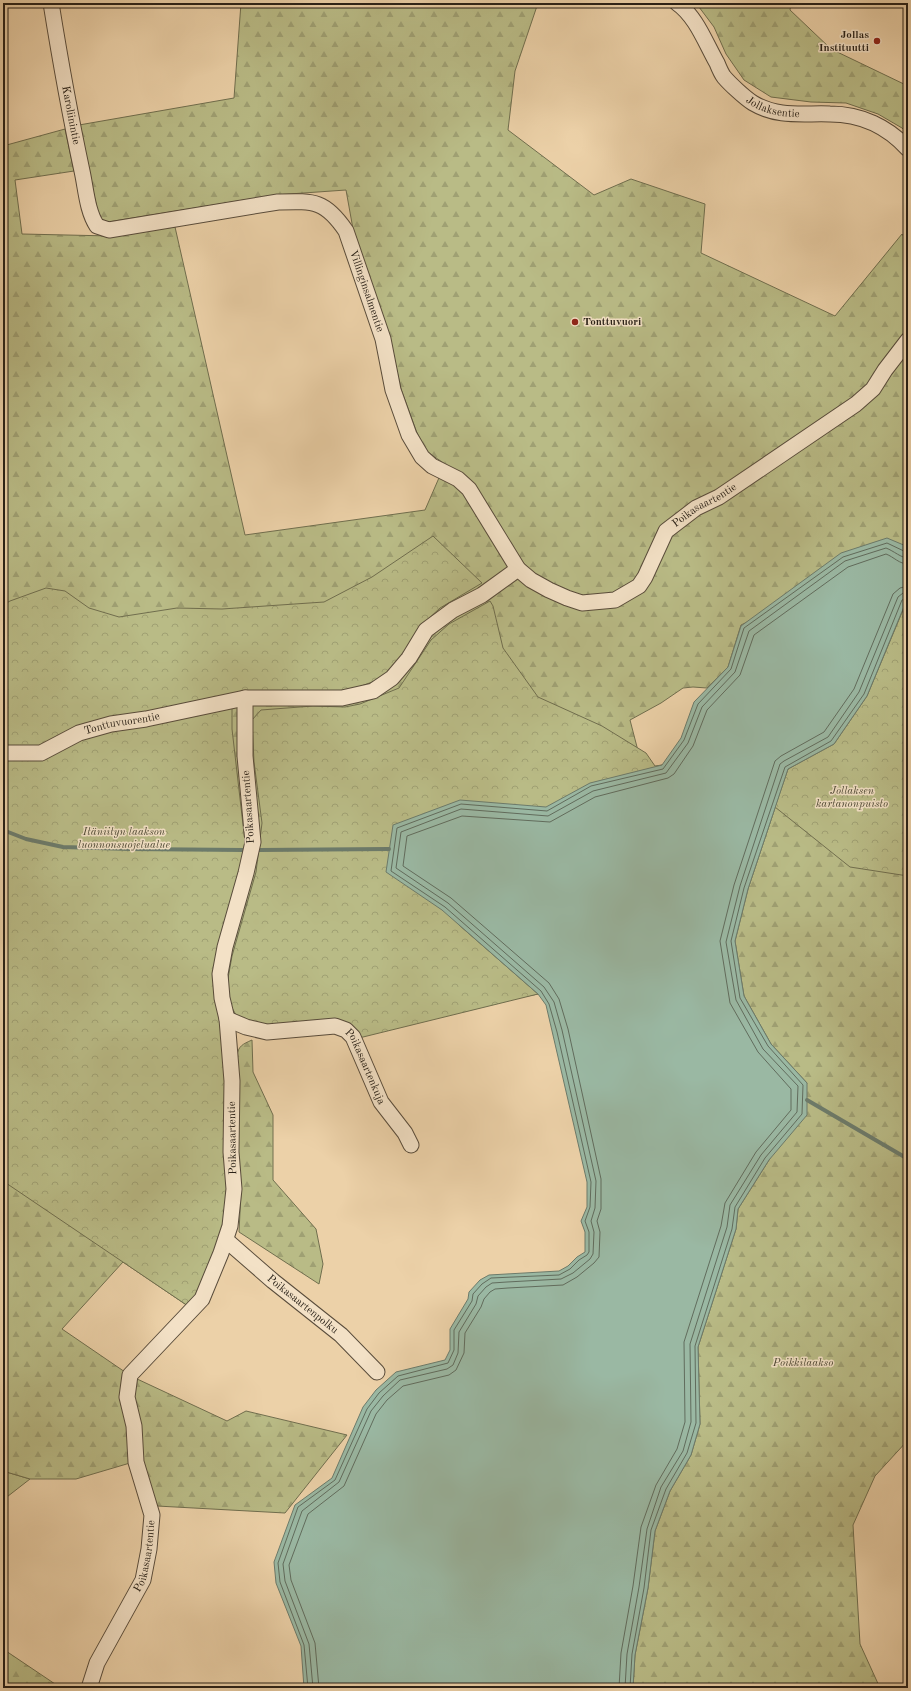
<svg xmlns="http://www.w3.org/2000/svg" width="911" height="1691" font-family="'Old Standard TT',serif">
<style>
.grass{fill:#b9bb86;stroke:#706e4e}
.forest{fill:url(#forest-firs);stroke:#706e4e}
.park{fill:url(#park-crowns);stroke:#706e4e}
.water{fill:#9ab8a3;stroke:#6c7b6b}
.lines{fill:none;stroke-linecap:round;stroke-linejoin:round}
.shore{stroke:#616c5d;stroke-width:1}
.stream{stroke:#6c7b6b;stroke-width:4}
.minor-casing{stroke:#594c3b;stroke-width:17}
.minor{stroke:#f3e1c6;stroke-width:15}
.poi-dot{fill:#8f2418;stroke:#f3e1c6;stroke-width:1.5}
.labels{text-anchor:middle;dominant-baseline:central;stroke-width:3;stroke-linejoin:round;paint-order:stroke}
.poi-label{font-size:11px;font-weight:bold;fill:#282017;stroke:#f3e1c6;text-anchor:end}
.street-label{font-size:11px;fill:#282017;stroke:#f3e1c6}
.park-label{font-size:11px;font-style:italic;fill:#4c4733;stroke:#f3e1c6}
</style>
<defs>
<pattern id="forest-firs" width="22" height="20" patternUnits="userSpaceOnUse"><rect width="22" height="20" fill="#b9bb86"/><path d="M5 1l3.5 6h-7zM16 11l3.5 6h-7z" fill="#9fa073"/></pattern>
<pattern id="park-crowns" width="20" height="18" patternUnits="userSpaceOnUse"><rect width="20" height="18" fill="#b9bb86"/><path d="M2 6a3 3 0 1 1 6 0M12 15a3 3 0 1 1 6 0" fill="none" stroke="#9fa073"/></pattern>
</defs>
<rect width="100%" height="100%" fill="#ecd1a8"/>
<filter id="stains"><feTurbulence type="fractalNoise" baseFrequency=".005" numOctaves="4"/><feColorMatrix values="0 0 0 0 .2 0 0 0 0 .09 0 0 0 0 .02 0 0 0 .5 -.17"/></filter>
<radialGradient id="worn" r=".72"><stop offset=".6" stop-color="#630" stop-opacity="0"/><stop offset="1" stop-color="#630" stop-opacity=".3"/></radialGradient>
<polygon class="grass" points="3,1471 30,1479 3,1500"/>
<g class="forest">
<polygon points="241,3 538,3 515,71 508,130 594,195 631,179 705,204 701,253 835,316 902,234 908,242 908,565 906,546 741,625 728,667 707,688 693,687 683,688 661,703 630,720 643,770 442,910 538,994 354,1030 250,1025 236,1015 220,1019 227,1181 224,1224 188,1306 123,1262 62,1329 125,1372 121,1405 128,1427 130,1463 76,1479 30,1479 3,1471 3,501 7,479 3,463 3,146 65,129 74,171 15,180 22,234 111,236 175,227 245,535 425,510 445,464 426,451 417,433 401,389 389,335 353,229 346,190 275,195 108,222 99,218 79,125 234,98"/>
<polygon points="696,3 791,3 790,10 831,49 908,86 908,134 902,128 878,114 846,103 811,102 771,97 744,80 726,54 714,27"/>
<polygon points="908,597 908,1440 875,1476 853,1525 860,1644 880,1688 633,1688 635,1655 648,1588 655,1531 670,1491 691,1455 700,1424 698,1347 736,1229 738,1209 769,1160 807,1083 771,1044 744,996 735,941 748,889 788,769 867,696"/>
<path d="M252,1040L253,1072L273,1115V1180L316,1229L323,1264L319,1284L239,1232L241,1192L237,1141V1056C238,1046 243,1044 252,1040Z"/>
<polygon points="135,1378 227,1421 246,1411 347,1435 285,1513 157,1506 141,1459 131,1398"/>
<polygon points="3,1649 61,1688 3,1688"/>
</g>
<g class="park">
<polygon points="433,536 482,583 440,608 425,622 411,640 397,664 383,678 345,692 232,707 232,729 245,842 240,868 215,970 227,1063 227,1181 224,1224 198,1295 188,1306 3,1181 3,605 10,601 46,588 65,591 89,608 119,617 177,608 222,609 324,602 372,577"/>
<polygon points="908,598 908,876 850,867 775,807 788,769 834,744 867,696"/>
<polygon points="490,601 493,606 503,648 538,697 602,726 646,753 655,766 662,765 459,925 538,994 359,1038 354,1030 268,1029 250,1025 236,1015 230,1004 227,984 232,956 256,872 262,823 254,762 252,720 261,710 313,706 345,707 360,704 399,688 431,640 449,624"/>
</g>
<polygon class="water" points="887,538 906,546 908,565 908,597 867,696 834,744 788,769 748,889 735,941 744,996 771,1044 807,1083 807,1115 769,1160 738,1209 736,1229 698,1347 700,1424 691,1455 670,1491 655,1531 648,1588 635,1655 633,1688 304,1688 301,1646 276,1583 274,1562 295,1505 332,1478 363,1407 376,1390 396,1372 445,1360 450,1350 450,1329 468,1299 469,1292 480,1280 489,1275 559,1271 568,1266 577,1257 585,1252 585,1232 581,1221 587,1207 587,1182 546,1005 538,994 442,910 386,872 393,825 460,800 546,807 590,783 662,765 681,738 694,702 728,667 741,626 841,553"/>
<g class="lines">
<g class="shore">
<polyline points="308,1688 304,1645 280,1582 278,1563 298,1507 335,1480 367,1409 379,1393 398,1376 448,1363 454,1350 454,1330 472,1301 473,1294 482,1284 491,1278 559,1275 570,1269 579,1260 587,1255 589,1252 589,1232 585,1221 590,1207 591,1182 557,1032 549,1004 541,991 445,907 391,871 397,828 461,804 547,811 591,786 663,769 684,740 698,704 731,669 744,628 843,557 887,543 908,553"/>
<path d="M313,1688L309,1644L285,1581L283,1564L302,1511L339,1482L371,1411L383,1396L400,1380L447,1369L453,1365L458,1353L459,1332L476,1304L478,1296L486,1287L492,1283L507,1282L561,1279L573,1273L590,1259L593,1254L594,1232L591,1221L595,1208L596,1181L562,1030L554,1002L544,987L448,903L396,868L401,832L461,809L548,816L593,791L666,773L688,743L702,707L735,672L749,631L845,561L886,548C894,551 901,558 908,558"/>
<path d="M319,1688L315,1643L291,1580L289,1565L308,1514L344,1486L376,1414L387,1400L403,1386L449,1375L456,1370L464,1353L465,1333L481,1307L484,1299L490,1292L495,1289L508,1288L563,1285L577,1277L594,1263L599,1257L600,1232L597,1221L601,1209V1179L568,1029L559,999L549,983L451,898L403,866L407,836L462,816L550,822L595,797L668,778L674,774L693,746L707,710L740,675L754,635L848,567L886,554C894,557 899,564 908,564"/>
<polyline points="619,1688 621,1653 633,1586 641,1527 656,1485 677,1449 685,1422 684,1342 721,1226 725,1203 756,1152 791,1110 791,1089 758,1052 730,1003 720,941 734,885 775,761 781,756 824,732 854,689 893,594 900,588 908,586"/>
<polyline points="625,1688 627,1654 639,1587 647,1529 661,1487 683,1451 691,1422 690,1344 727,1227 730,1205 761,1155 797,1112 798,1086 763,1049 736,1000 726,942 740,886 780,764 784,761 828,737 859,692 898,597 903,593 908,592"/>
<polyline points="630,1688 632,1654 644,1588 651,1530 666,1489 687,1453 696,1423 695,1346 732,1229 735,1207 765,1158 802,1114 803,1085 768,1046 740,998 731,941 744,888 785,767 831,741 864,694 902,600 908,597"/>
</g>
<g class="stream">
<polyline points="3,830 26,839 63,847 130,849 244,850"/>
<polyline points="259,850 389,849"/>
<polyline points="807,1100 908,1159"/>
</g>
<g class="minor-casing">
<g id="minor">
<path id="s1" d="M51,3C60,59 70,115 82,171C86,189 87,211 97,226L109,230L278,202C314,201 325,200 346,231L383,339L393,390L409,435L422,457L432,466L458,479L469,489L518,569L531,580L549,590L567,598L582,603L615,600L639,586L645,577L666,531L696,508L719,497L856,404L873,389L885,370L908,340"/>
<path id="s2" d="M677,3C696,16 706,44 717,63C719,68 721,73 724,77C730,84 745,98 753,103C778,118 803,113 830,114C861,114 888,127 908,149"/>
<path id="s3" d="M3,753H41L79,733L111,724L146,719L245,698"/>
<path id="s4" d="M227,1019L246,1027L267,1032L335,1026L346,1030L353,1037L381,1102L405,1133L411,1145"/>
<path id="s5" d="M226,1240L273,1281L341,1335L377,1372"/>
<path id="s6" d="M89,1688L97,1663L143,1580L149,1549L152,1515L136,1462L134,1426L127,1397L130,1375L202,1299L221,1253L230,1226L234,1189L231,1152L232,1081L227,1019L222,998L220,974L225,947L246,873L253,842L245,756V698H342L373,691L392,678L409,658L426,630L453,610L482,595L518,569"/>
</g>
</g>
<use href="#minor" class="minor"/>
</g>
<g class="poi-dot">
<circle cx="877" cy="41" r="4"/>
<circle cx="575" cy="322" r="4"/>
</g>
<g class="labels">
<g class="poi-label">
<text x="869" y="35">Jollas<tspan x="869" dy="13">Instituutti</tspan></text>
<text x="583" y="322" text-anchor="start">Tonttuvuori</text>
</g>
<g class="street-label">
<text stroke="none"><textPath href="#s2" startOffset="148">Jollaksentie</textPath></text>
<text stroke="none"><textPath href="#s1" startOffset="114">Karoliinintie</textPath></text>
<text stroke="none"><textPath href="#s1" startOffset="555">Villinginsalmentie</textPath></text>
<text stroke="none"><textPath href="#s1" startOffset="1124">Poikasaartentie</textPath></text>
<text stroke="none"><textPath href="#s3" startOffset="125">Tonttuvuorentie</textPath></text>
<text transform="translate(249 807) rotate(-94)">Poikasaartentie</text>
<text stroke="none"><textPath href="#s4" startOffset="164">Poikasaartenkuja</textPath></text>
<text transform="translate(233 1138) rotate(-91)">Poikasaartentie</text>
<text stroke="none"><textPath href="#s5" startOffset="100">Poikasaartenpolku</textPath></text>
<text stroke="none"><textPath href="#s6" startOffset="145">Poikasaartentie</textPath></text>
</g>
<g class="park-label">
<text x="852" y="791">Jollaksen<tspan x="852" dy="13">kartanonpuisto</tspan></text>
<text x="124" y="832">Itäniityn laakson<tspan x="124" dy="13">luonnonsuojelualue</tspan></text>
<text x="803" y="1363">Poikkilaakso</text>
</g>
</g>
<rect width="911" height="1691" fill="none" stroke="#ecd1a8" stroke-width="16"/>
<rect x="4" y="4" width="903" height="1683" fill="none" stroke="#282017" stroke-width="2"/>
<rect x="8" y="8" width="895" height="1675" fill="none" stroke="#282017"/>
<rect width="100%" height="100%" filter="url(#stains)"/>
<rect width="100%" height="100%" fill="url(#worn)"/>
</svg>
